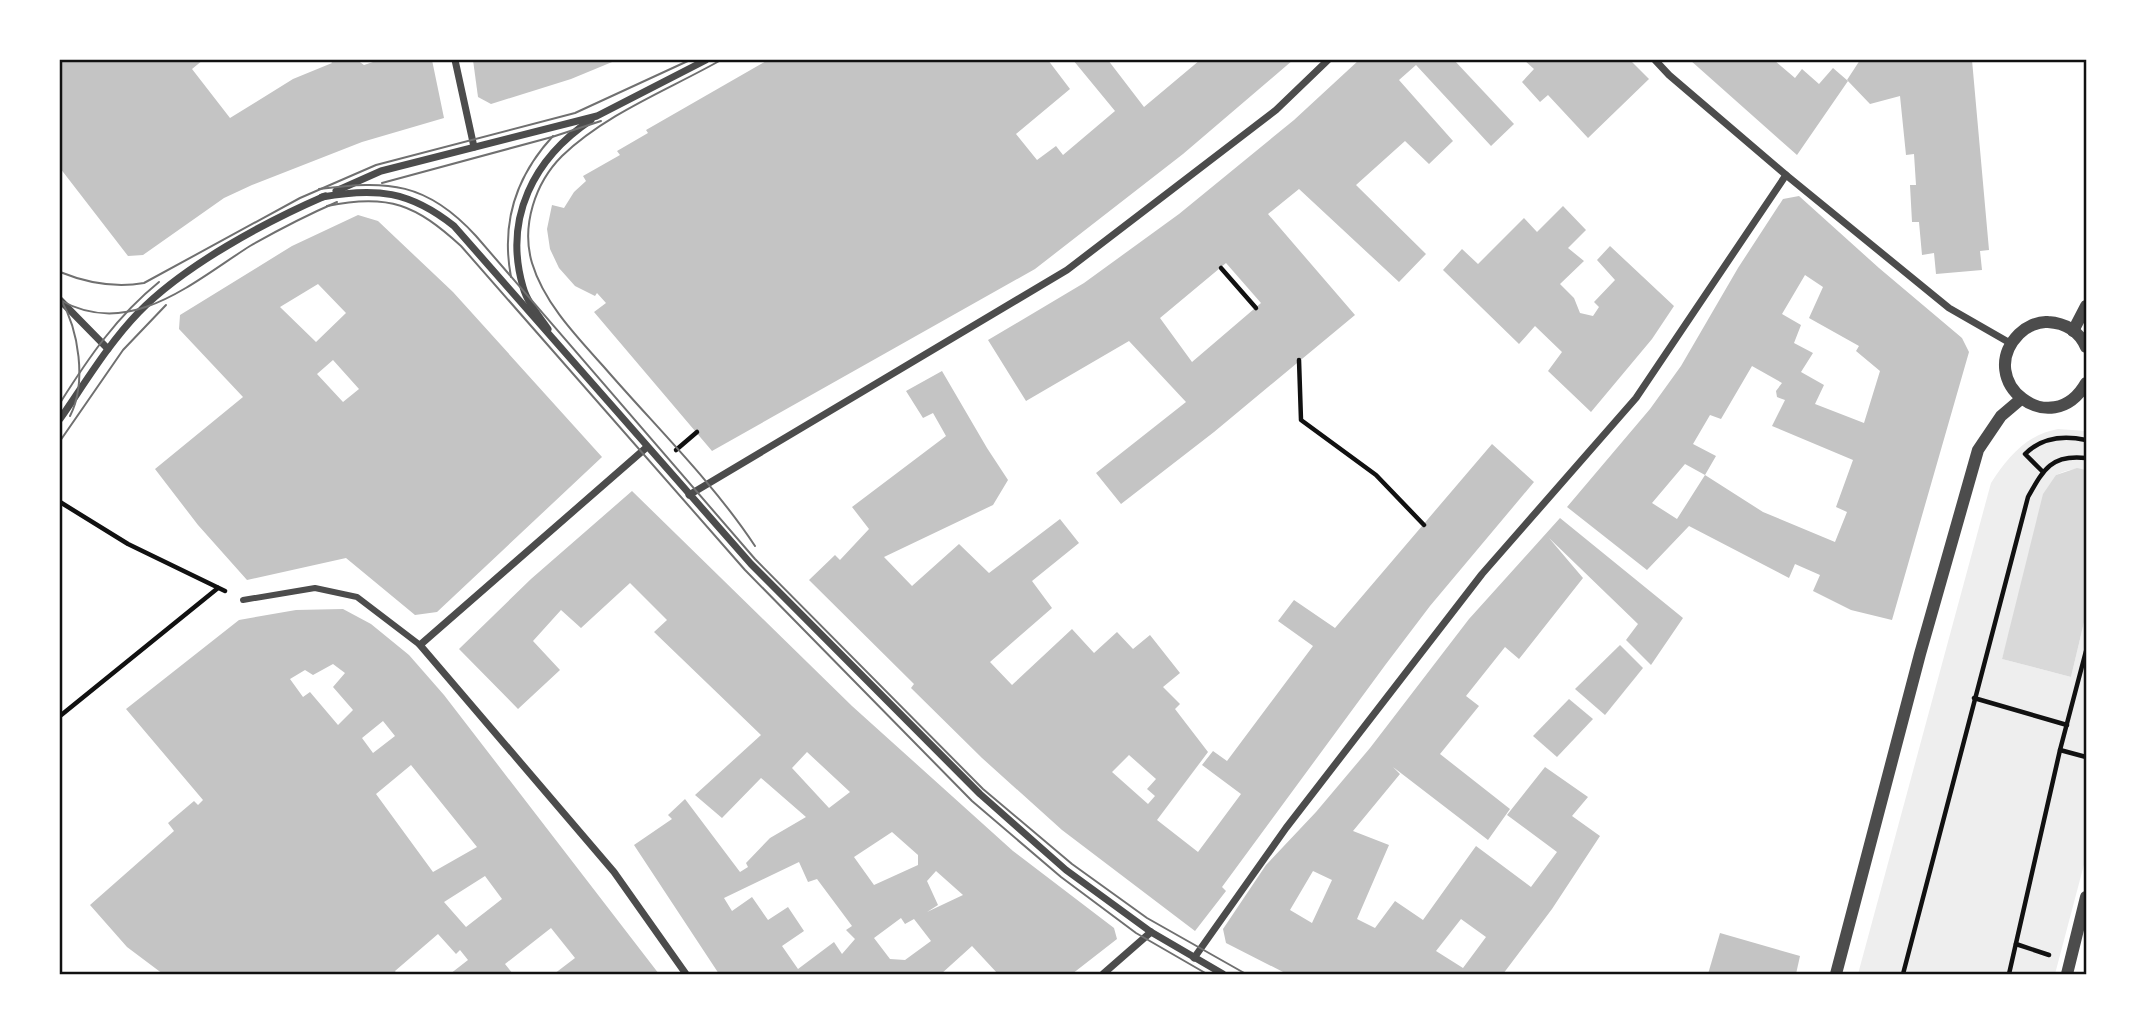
<svg xmlns="http://www.w3.org/2000/svg" width="2146" height="1034" font-family="'Sofia Sans Condensed',sans-serif">
<style>
.green{fill:#eee}
.water{fill:#d9d9d9}
.building{fill:#c4c4c4;fill-rule:evenodd}
.lines{fill:none;stroke-linecap:round;stroke-linejoin:round}
.path{stroke:#111;stroke-width:4.5}
.pedestrian{stroke:#4c4c4c;stroke-width:6}
.minor{stroke:#4c4c4c;stroke-width:7}
.tertiary{stroke:#4c4c4c;stroke-width:12}
.tram{stroke:#707070;stroke-width:2}
.neatline{fill:none;stroke:#111;stroke-width:2.5}
</style>
<rect width="100%" height="100%" fill="#fff"/>
<path class="green" d="M2058,429L2086,431V470C2074,468 2067,470 2056,475L2002,659L2071,677L2086,614V857L2055,974H1858L1991,483C2008,457 2026,435 2058,429Z"/>
<polygon class="water" points="2077,468 2086,470 2086,614 2071,677 2002,659 2043,494 2056,475"/>
<g class="building">
<polygon points="60,60 203,60 192,69 230,118 293,79 332,63 330,60 357,60 364,65 379,60 432,60 444,118 362,142 252,185 224,198 143,255 128,256 60,168"/>
<polygon points="473,60 617,60 571,79 491,104 478,97"/>
<polygon points="768,60 1048,60 1070,89 1016,134 1037,160 1056,146 1063,155 1115,111 1073,60 1108,60 1144,107 1200,60 1293,60 1183,154 1035,269 712,451 594,312 606,303 597,293 595,296 575,286 559,268 550,249 547,229 552,205 564,208 574,192 586,181 583,176 620,155 617,151 648,133 646,130"/>
<path d="M1359,60H1454L1514,124L1491,146L1416,65L1399,80L1453,141L1429,164L1405,141L1356,185L1426,254L1399,282L1299,189L1268,214L1355,315L1214,432L1121,504L1096,473L1186,402L1129,341L1026,401L988,340L1084,283L1179,214L1294,120ZM1226,263L1261,303L1192,362L1160,318Z"/>
<polygon points="1524,60 1630,60 1649,79 1588,138 1548,95 1540,102 1522,82 1534,69"/>
<polygon points="1690,60 1774,60 1795,78 1802,69 1819,84 1833,68 1848,81 1797,155"/>
<polygon points="1860,60 1972,60 1989,250 1980,251 1982,270 1936,274 1934,253 1922,255 1919,222 1912,222 1910,185 1916,185 1914,154 1906,155 1900,96 1870,104 1847,80"/>
<path d="M1799,196L1879,268L1962,338L1969,352L1892,620L1851,610L1813,591L1820,575L1795,564L1789,578L1689,526L1647,570L1567,507L1650,409L1681,366L1738,268L1783,199ZM1805,275L1823,287L1809,318L1859,346L1856,351L1880,371L1864,423L1815,404L1824,385L1801,372L1813,353L1794,343L1801,325L1782,314ZM1752,366L1782,383L1776,391L1777,397L1785,400L1772,426L1853,460L1836,507L1847,512L1835,542L1763,512L1705,475L1677,519L1652,503L1685,464L1705,475L1716,456L1693,444L1710,415L1721,419Z"/>
<polygon points="1563,206 1586,230 1568,248 1584,261 1560,284 1574,298 1580,313 1593,316 1599,307 1594,302 1615,280 1597,260 1610,246 1674,306 1652,339 1591,412 1548,371 1562,352 1535,326 1519,344 1443,270 1462,249 1478,264 1524,218 1537,232"/>
<path d="M358,215L378,221L453,292L602,457L437,612L415,615L346,558L247,580L198,525L155,469L243,397L179,329L180,315L292,246ZM318,284L346,313L316,342L280,307ZM333,360L359,389L343,402L317,374Z"/>
<path d="M942,371L987,448L1008,480L993,505L884,557L912,586L959,544L989,573L1060,519L1079,543L1032,581L1052,608L990,662L1012,685L1072,629L1094,653L1117,632L1133,649L1150,635L1180,673L1163,687L1180,704L1175,709L1208,752L1157,820L1198,852L1241,794L1202,765L1213,751L1227,761L1313,646L1278,621L1294,600L1335,628L1492,444L1534,482L1430,606L1386,664L1222,887L1226,891L1195,931L1062,830L982,758L911,688L914,684L809,580L835,555L840,560L869,529L852,507L946,436L933,413L923,418L906,391ZM1129,755L1156,779L1147,789L1155,796L1148,804L1112,772Z"/>
<path d="M632,491L852,706L1013,851L1114,928L1117,939L1072,974H998L972,946L941,974H719L634,845L672,819L668,815L685,799L740,872L748,867L746,863L770,838L806,817L761,778L722,818L695,795L761,735L654,632L667,620L630,583L581,628L561,610L533,641L560,670L518,709L459,649L531,579ZM807,752L850,792L829,808L792,768ZM892,832L918,855V865L874,885L854,857ZM799,862L808,882L817,879L852,926L846,930L855,939L842,954L834,942L798,969L782,946L804,931L788,907L768,920L752,897L732,911L724,898ZM936,871L963,895L927,912L938,905L927,881ZM901,918L905,924L914,919L931,941L905,960L890,959L874,938Z"/>
<path d="M1560,518L1683,618L1651,665L1626,640L1638,624L1549,538L1583,578L1519,659L1505,647L1466,696L1479,706L1440,754L1510,809L1488,840L1393,767L1400,774L1353,831L1389,845L1357,919L1375,928L1395,901L1423,920L1476,846L1531,887L1557,852L1507,815L1545,767L1588,797L1572,816L1600,836L1552,909L1503,974H1287L1226,943L1223,929L1266,865L1316,812L1370,748L1469,619ZM1313,871L1332,880L1312,923L1290,910ZM1461,919L1486,937L1463,968L1436,951Z"/>
<path d="M343,609L371,624L409,655L444,695L659,974H554L575,958L551,928L505,964L513,974H450L468,960L460,950L456,954L438,934L395,971L397,974H163L127,947L90,905L174,831L168,823L194,801L198,805L203,800L126,709L239,620L296,610ZM333,664L345,673L333,687L353,710L338,725L310,692L303,697L290,679L305,670L313,675ZM383,721L395,736L373,753L362,738ZM411,765L477,847L433,872L376,794ZM485,876L502,899L466,927L444,902Z"/>
<polygon points="1620,645 1643,668 1605,715 1575,689"/>
<polygon points="1569,699 1593,719 1557,757 1533,736"/>
<polygon points="1720,933 1800,956 1796,974 1708,974"/>
</g>
<g class="lines">
<g class="path">
<polyline points="1221,268 1256,308"/>
<polyline points="1299,360 1301,420 1376,475 1424,525"/>
<polyline points="676,450 697,432"/>
<path d="M2042,471L2025,454C2042,437 2063,435 2086,440"/>
<polyline points="60,502 128,544 225,591"/>
<polyline points="1974,698 2067,725"/>
<polyline points="60,716 218,588"/>
<polyline points="2060,750 2086,757"/>
<polyline points="2016,944 2049,955"/>
<path d="M1903,974L2028,497C2043,470 2051,454 2086,458"/>
<polyline points="2009,974 2060,750 2086,651"/>
</g>
<polyline class="pedestrian" points="243,600 315,588 357,597 420,645"/>
<g class="minor">
<polyline points="455,60 474,147"/>
<polyline points="1655,60 1669,75 1786,175 1949,308 2010,343"/>
<polyline points="336,191 381,171 597,116 706,60"/>
<path d="M322,197C376,187 410,191 454,226L751,564L980,794L1066,870L1151,932L1223,974"/>
<polyline points="60,300 108,349"/>
<path d="M548,329C539,316 527,302 523,287C503,218 534,158 591,120"/>
<path d="M60,419C85,383 108,344 139,312C185,265 265,222 325,196"/>
<polyline points="647,447 420,645 614,872 686,974"/>
<polyline points="689,495 1067,270 1276,110 1328,60"/>
<polyline points="1194,958 1286,828 1482,574 1636,398 1786,175"/>
<polyline points="1103,974 1151,932"/>
</g>
<g class="tertiary">
<polyline points="2073,331 2086,306"/>
<path d="M2086,347C2079,331 2065,323 2048,322C2038,321 2026,327 2019,334C1973,381 2052,443 2086,383"/>
<polyline points="1836,974 1920,654 1978,450 2001,416 2021,399"/>
<polyline points="2067,974 2086,897"/>
</g>
<g class="tram">
<path d="M721,60C668,90 607,113 562,156C535,183 521,226 532,263C544,303 577,337 604,367C655,426 712,481 755,546"/>
<polyline points="382,183 552,137 601,121"/>
<path d="M319,189C388,180 427,182 476,236L755,559L983,789L1072,864L1147,918L1246,974"/>
<path d="M327,206C389,193 416,205 461,246L745,570L972,801L1061,877L1136,933L1207,974"/>
<path d="M60,272C87,283 115,288 144,283L300,198L376,165L575,113L690,60"/>
<path d="M511,277C501,224 516,176 553,136"/>
<path d="M60,298C79,330 87,383 70,416"/>
<path d="M60,300C130,340 193,282 250,246C278,230 307,215 337,202"/>
<path d="M60,403C89,357 117,316 159,282"/>
<polyline points="60,441 123,350 166,305"/>
</g>
</g>
<rect width="2146" height="1034" fill="none" stroke="#ffffff" stroke-width="122"/>
<rect x="61" y="61" width="2024" height="912" class="neatline"/>
</svg>
